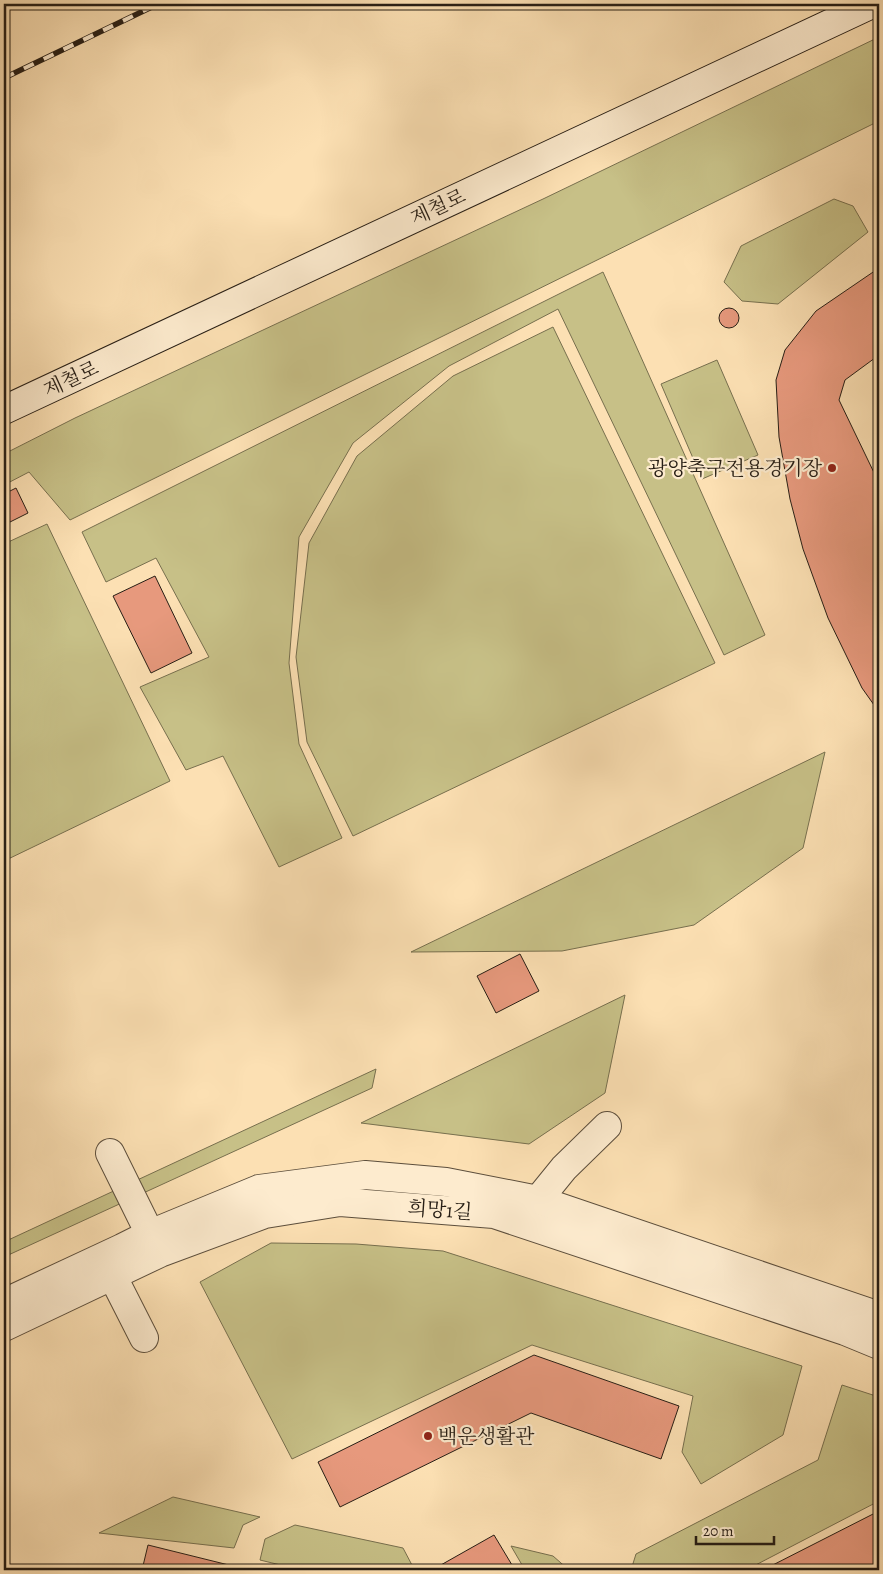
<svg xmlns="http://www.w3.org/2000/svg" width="883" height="1574" font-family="Alegreya,'Noto Serif KR',serif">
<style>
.green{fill:#c7c087;stroke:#776f4e}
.building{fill:#e7997d;stroke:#271e15}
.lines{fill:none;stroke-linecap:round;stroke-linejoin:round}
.street-casing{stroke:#5c4e3c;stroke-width:30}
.secondary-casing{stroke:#271e15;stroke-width:30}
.street{stroke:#fdebce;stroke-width:28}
.secondary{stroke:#fdebce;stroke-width:28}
.rail-casing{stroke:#271e15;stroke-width:5.5}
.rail{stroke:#fdebce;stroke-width:4;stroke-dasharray:11;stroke-linecap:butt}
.poi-dot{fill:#8f2418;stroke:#fdebce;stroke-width:2}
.labels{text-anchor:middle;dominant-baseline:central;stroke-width:4.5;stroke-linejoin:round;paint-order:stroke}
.street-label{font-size:20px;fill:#271e15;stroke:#fdebce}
.poi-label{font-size:20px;fill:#271e15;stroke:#fdebce;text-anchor:end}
</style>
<rect width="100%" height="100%" fill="#fce0b3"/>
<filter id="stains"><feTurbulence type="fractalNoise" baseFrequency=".004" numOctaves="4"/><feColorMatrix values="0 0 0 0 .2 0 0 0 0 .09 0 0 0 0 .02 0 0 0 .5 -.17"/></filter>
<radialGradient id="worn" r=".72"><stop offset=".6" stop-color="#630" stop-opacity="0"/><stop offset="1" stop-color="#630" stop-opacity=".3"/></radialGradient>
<g class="green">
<polygon points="879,37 879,121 70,520 29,472 4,485 4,454 75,418 543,199"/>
<polygon points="834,199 853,206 868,232 778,304 742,301 724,282 741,246"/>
<polygon points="603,272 765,635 724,655 558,309 449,366 353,443 299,537 289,663 299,744 342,838 279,867 223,756 186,770 140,687 209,657 156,558 106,582 82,532"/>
<polygon points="553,327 715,663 353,836 307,742 296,657 309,543 357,456 453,376"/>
<polygon points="717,360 758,455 702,479 661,384"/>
<polygon points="47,524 170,781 4,861 4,544"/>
<polygon points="825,752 803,848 694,925 562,951 411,952"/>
<polygon points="625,995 605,1093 529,1144 361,1123"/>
<polygon points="376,1069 372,1088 4,1257 4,1242"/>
<polygon points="271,1243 356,1244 443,1251 802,1366 783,1435 701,1484 682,1452 693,1396 532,1345 292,1459 200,1282"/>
<polygon points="842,1385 879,1397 879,1501 746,1570 631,1570 636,1554 818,1460"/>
<polygon points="173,1497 260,1517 243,1525 234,1548 99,1533"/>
<polygon points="295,1525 403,1548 413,1567 407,1570 301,1570 260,1560 265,1539"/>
<polygon points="511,1546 553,1556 569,1570 525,1570"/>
</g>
<g class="building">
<polygon points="879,268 879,355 845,380 839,400 879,483 879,712 862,688 828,618 803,549 790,499 779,437 776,380 785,350 816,311"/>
<circle cx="729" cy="318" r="10"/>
<polygon points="16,488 28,513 4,525 4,494"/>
<polygon points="155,576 192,653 151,673 113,596"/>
<polygon points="520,954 539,991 496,1013 477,976"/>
<polygon points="534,1355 679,1406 661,1459 531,1413 340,1507 318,1462"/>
<polygon points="879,1511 879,1570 763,1570"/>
<polygon points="494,1535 515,1570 432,1570"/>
<polygon points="148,1545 249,1570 142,1570"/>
</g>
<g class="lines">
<g class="street-casing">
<g id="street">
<polyline points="110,1153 150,1234"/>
<polyline points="538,1200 564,1168 607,1126"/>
<polyline points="112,1275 144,1338"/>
<polyline points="4,1303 122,1248 150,1234 259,1189 365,1175 446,1182 538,1200 879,1316"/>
<polyline points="4,1327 160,1253 265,1214 340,1202 494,1214 845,1331 879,1345"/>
</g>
</g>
<g class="secondary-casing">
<polyline id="secondary" points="4,410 872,4"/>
</g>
<use href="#street" class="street"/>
<use href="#secondary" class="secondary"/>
<g class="rail-casing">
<polyline id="rail" points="4,78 158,4"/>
</g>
<use href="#rail" class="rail"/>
</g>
<g class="poi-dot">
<circle cx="832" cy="468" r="5"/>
<circle cx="428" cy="1436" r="5"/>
</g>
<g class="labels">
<g class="street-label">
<text transform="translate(438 207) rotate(-25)">제철로</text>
<text transform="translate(71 379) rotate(-25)">제철로</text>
<text transform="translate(440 1210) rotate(4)">희망1길</text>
</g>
<g class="poi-label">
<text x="822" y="468">광양축구전용경기장</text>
<text x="438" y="1436" text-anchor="start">백운생활관</text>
</g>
</g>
<rect width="883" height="1574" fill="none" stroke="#fce0b3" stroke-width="20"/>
<rect x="5" y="5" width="873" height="1564" fill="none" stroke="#271e15" stroke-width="2.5"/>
<rect x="10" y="10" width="863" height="1554" fill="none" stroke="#271e15"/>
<path d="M696 1536v8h78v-8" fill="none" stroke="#271e15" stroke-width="2.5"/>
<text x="703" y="1536" font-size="15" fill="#271e15" stroke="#fdebce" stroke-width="4" paint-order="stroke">20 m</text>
<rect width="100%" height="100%" filter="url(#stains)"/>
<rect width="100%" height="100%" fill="url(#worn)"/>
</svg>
